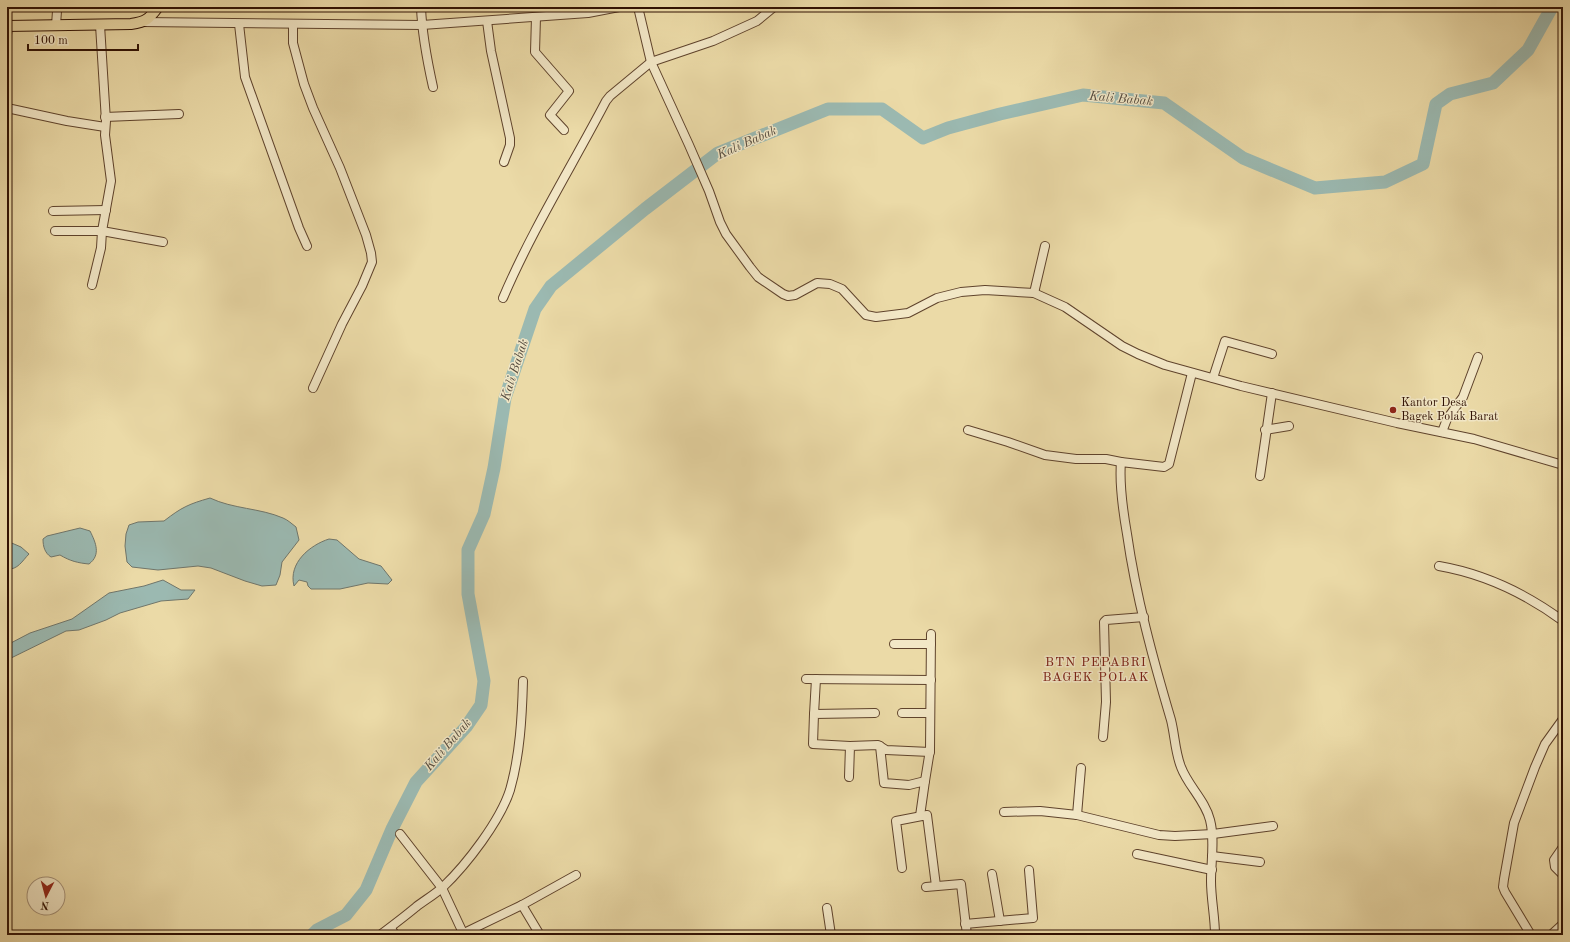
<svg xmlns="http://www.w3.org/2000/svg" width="1570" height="942" font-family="'Old Standard TT',serif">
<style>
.water{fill:#9bb9b1;stroke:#70766b}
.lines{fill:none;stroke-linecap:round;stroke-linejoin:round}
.river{stroke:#9bb9b1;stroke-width:13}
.minor-casing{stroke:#5f432c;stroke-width:10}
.major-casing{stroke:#301103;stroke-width:12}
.minor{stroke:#f2e7c6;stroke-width:8}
.major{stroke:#ebdaa7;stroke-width:10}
.poi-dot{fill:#8f2418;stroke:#f2e7c6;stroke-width:1.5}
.labels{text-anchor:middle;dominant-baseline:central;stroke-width:3;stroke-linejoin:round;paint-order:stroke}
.poi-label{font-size:12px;fill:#301103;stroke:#f2e7c6;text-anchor:start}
.water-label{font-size:13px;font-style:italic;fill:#554c40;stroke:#f2e7c6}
.neighbourhood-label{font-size:13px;letter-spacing:1px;fill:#7a1f14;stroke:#f2e7c6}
</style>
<rect width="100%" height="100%" fill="#ebdaa7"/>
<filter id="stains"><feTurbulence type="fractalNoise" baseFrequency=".005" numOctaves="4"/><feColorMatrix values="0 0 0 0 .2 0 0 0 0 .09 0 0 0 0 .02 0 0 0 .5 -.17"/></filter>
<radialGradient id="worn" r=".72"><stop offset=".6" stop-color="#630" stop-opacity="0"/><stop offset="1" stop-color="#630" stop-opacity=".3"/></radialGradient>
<g class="water">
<path d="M210,498C233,509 260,508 283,518C288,520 292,524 296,527L299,540L282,562L280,575L276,585L262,586L245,581L211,568L198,566L158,570L132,567L127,562L125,546L126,534L129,525L138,522L164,521C182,507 189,504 210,498Z"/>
<path d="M80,528L90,531C96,543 101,555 89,564C78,563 70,561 60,555L51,557C45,553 43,547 43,539L47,536Z"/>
<path d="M329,539L337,540L359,559L381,566L392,580L388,584L368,583L340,589H311L308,586L307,582L299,580L294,586C288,563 310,545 329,539Z"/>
<path d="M7,541L21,547L29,554C22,561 18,570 7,569Z"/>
<polygon points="163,580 181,590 195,590 188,599 161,601 120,613 106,620 79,630 66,631 7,660 7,645 30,633 72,619 109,593 144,586"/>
</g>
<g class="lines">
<polyline class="river" points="312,935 317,930 346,915 366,890 392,829 416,782 466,727 481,705 484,681 468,594 468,550 484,514 494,468 505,398 535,309 551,286 645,209 718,153 828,109 882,109 923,138 948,128 1000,114 1083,95 1164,103 1243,158 1315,188 1385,182 1423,164 1436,104 1450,94 1493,83 1528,50 1552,7"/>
<g class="minor-casing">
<g id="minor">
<path d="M421,7C422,35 427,60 433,87"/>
<polyline points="638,7 651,62 689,145 709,191 720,222 726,234 750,267 758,277 783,294 788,296 795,295 817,283 830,284 842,289 866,315 876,317 908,313 937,298 961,292 985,290 1034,293 1065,307 1122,346 1138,354 1165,365 1241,386 1397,423 1474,439 1563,465"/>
<polyline points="536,17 535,52 569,91 550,115 564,130"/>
<polyline points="487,21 491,51 510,138 510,145 504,162"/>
<polyline points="142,22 422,25 588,13 619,7"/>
<polyline points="239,24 245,77 299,228 307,246"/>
<polyline points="293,24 293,43 304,84 313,108 340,168 366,235 371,253 372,262 362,286 342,324 313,388"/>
<polyline points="56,25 57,11 59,7"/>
<polyline points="100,25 106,121 105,135 111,181 102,231 163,242"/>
<polyline points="7,35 8,26"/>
<polyline points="7,108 67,121 105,127"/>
<polyline points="105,117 179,114"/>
<polyline points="53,211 106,210"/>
<polyline points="55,231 102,231 101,248 92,285"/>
<polyline points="1034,293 1045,246"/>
<path d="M503,298C532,230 572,166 606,101L610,96L651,62L713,41L757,21L774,7"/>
<path d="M1192,373L1169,464L1164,467L1121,462C1119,485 1123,511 1127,534C1136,597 1153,659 1171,720C1175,736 1175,752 1181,767C1188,786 1205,800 1210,820C1215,839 1211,861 1211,881C1211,899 1215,917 1215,935"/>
<polyline points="1213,378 1225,341 1272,354"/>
<polyline points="968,430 1008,442 1045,455 1076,459 1106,459 1121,462"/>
<polyline points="1265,430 1289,426"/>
<polyline points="1442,432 1447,419 1463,397 1478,357"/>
<polyline points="1260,476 1272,393"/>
<path d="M1439,566C1485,574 1525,593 1563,621"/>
<polyline points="894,644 931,644"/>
<polyline points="806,679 931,680"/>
<polyline points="902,713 930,713"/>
<polyline points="814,714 816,679"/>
<polyline points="1103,737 1106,702 1104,622 1106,620 1144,617"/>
<polyline points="850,746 813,744 814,714 875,713"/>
<polyline points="880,746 884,783 909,785 925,781 920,816"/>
<polyline points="849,777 850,746 878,745 886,750 930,752"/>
<polyline points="925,781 930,750 931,634"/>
<polyline points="1004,812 1040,811 1077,815 1159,835 1175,836 1213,834 1273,826"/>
<polyline points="1077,815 1081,768"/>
<polyline points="400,834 442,888 464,935"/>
<polyline points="1563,847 1554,860 1555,867 1563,875"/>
<polyline points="1137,854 1212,870"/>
<polyline points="1212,856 1260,862"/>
<polyline points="902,868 896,821 927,815 936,886"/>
<polyline points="992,874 1000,921"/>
<polyline points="926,887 961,884 967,935"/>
<polyline points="522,905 540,935"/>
<polyline points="827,908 831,935"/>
<polyline points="965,924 1033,918 1029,870"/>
<polyline points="391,928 395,935"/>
<polyline points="464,933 522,905 576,875"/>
<path d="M380,935C392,926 404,917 416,907C425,900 434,895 443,887C467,864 500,821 510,790C520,755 522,717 523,681"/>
<polyline points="1531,935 1505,892 1503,887 1504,879 1514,823 1535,767 1545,744 1563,719"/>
<polyline points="1551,935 1563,924"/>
</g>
</g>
<g class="major-casing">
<path id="major" d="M7,26L131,24C146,22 149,19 158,7"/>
</g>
<use href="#minor" class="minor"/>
<use href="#major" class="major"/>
</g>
<circle class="poi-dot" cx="1393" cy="410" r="4"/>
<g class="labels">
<g class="poi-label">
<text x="1401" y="403">Kantor Desa<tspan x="1401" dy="14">Bagek Polak Barat</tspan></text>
</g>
<g class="water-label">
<text transform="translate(1121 99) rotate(5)">Kali Babak</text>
<text transform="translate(747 143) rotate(-24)">Kali Babak</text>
<text transform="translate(515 370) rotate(-72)">Kali Babak</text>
<text transform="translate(448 745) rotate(-49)">Kali Babak</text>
</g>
<g class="neighbourhood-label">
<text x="1096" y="662">BTN PEPABRI<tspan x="1096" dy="15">BAGEK POLAK</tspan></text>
</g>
</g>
<rect width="1570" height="942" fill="none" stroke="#ebdaa7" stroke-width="24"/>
<rect x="8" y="8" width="1554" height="926" fill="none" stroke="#301103" stroke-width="2"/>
<rect x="12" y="12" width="1546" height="918" fill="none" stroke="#301103"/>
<g transform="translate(46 896) rotate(186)"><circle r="19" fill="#f2e7c6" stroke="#a49178"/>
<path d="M0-3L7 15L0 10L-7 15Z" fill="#8f2418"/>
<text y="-6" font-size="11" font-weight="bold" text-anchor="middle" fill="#301103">N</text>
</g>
<path d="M28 44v6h110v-6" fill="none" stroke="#301103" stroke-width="2"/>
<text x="34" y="44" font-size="12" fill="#301103" stroke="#f2e7c6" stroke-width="3" paint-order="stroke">100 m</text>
<rect width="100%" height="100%" filter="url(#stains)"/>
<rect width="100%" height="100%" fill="url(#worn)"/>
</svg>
